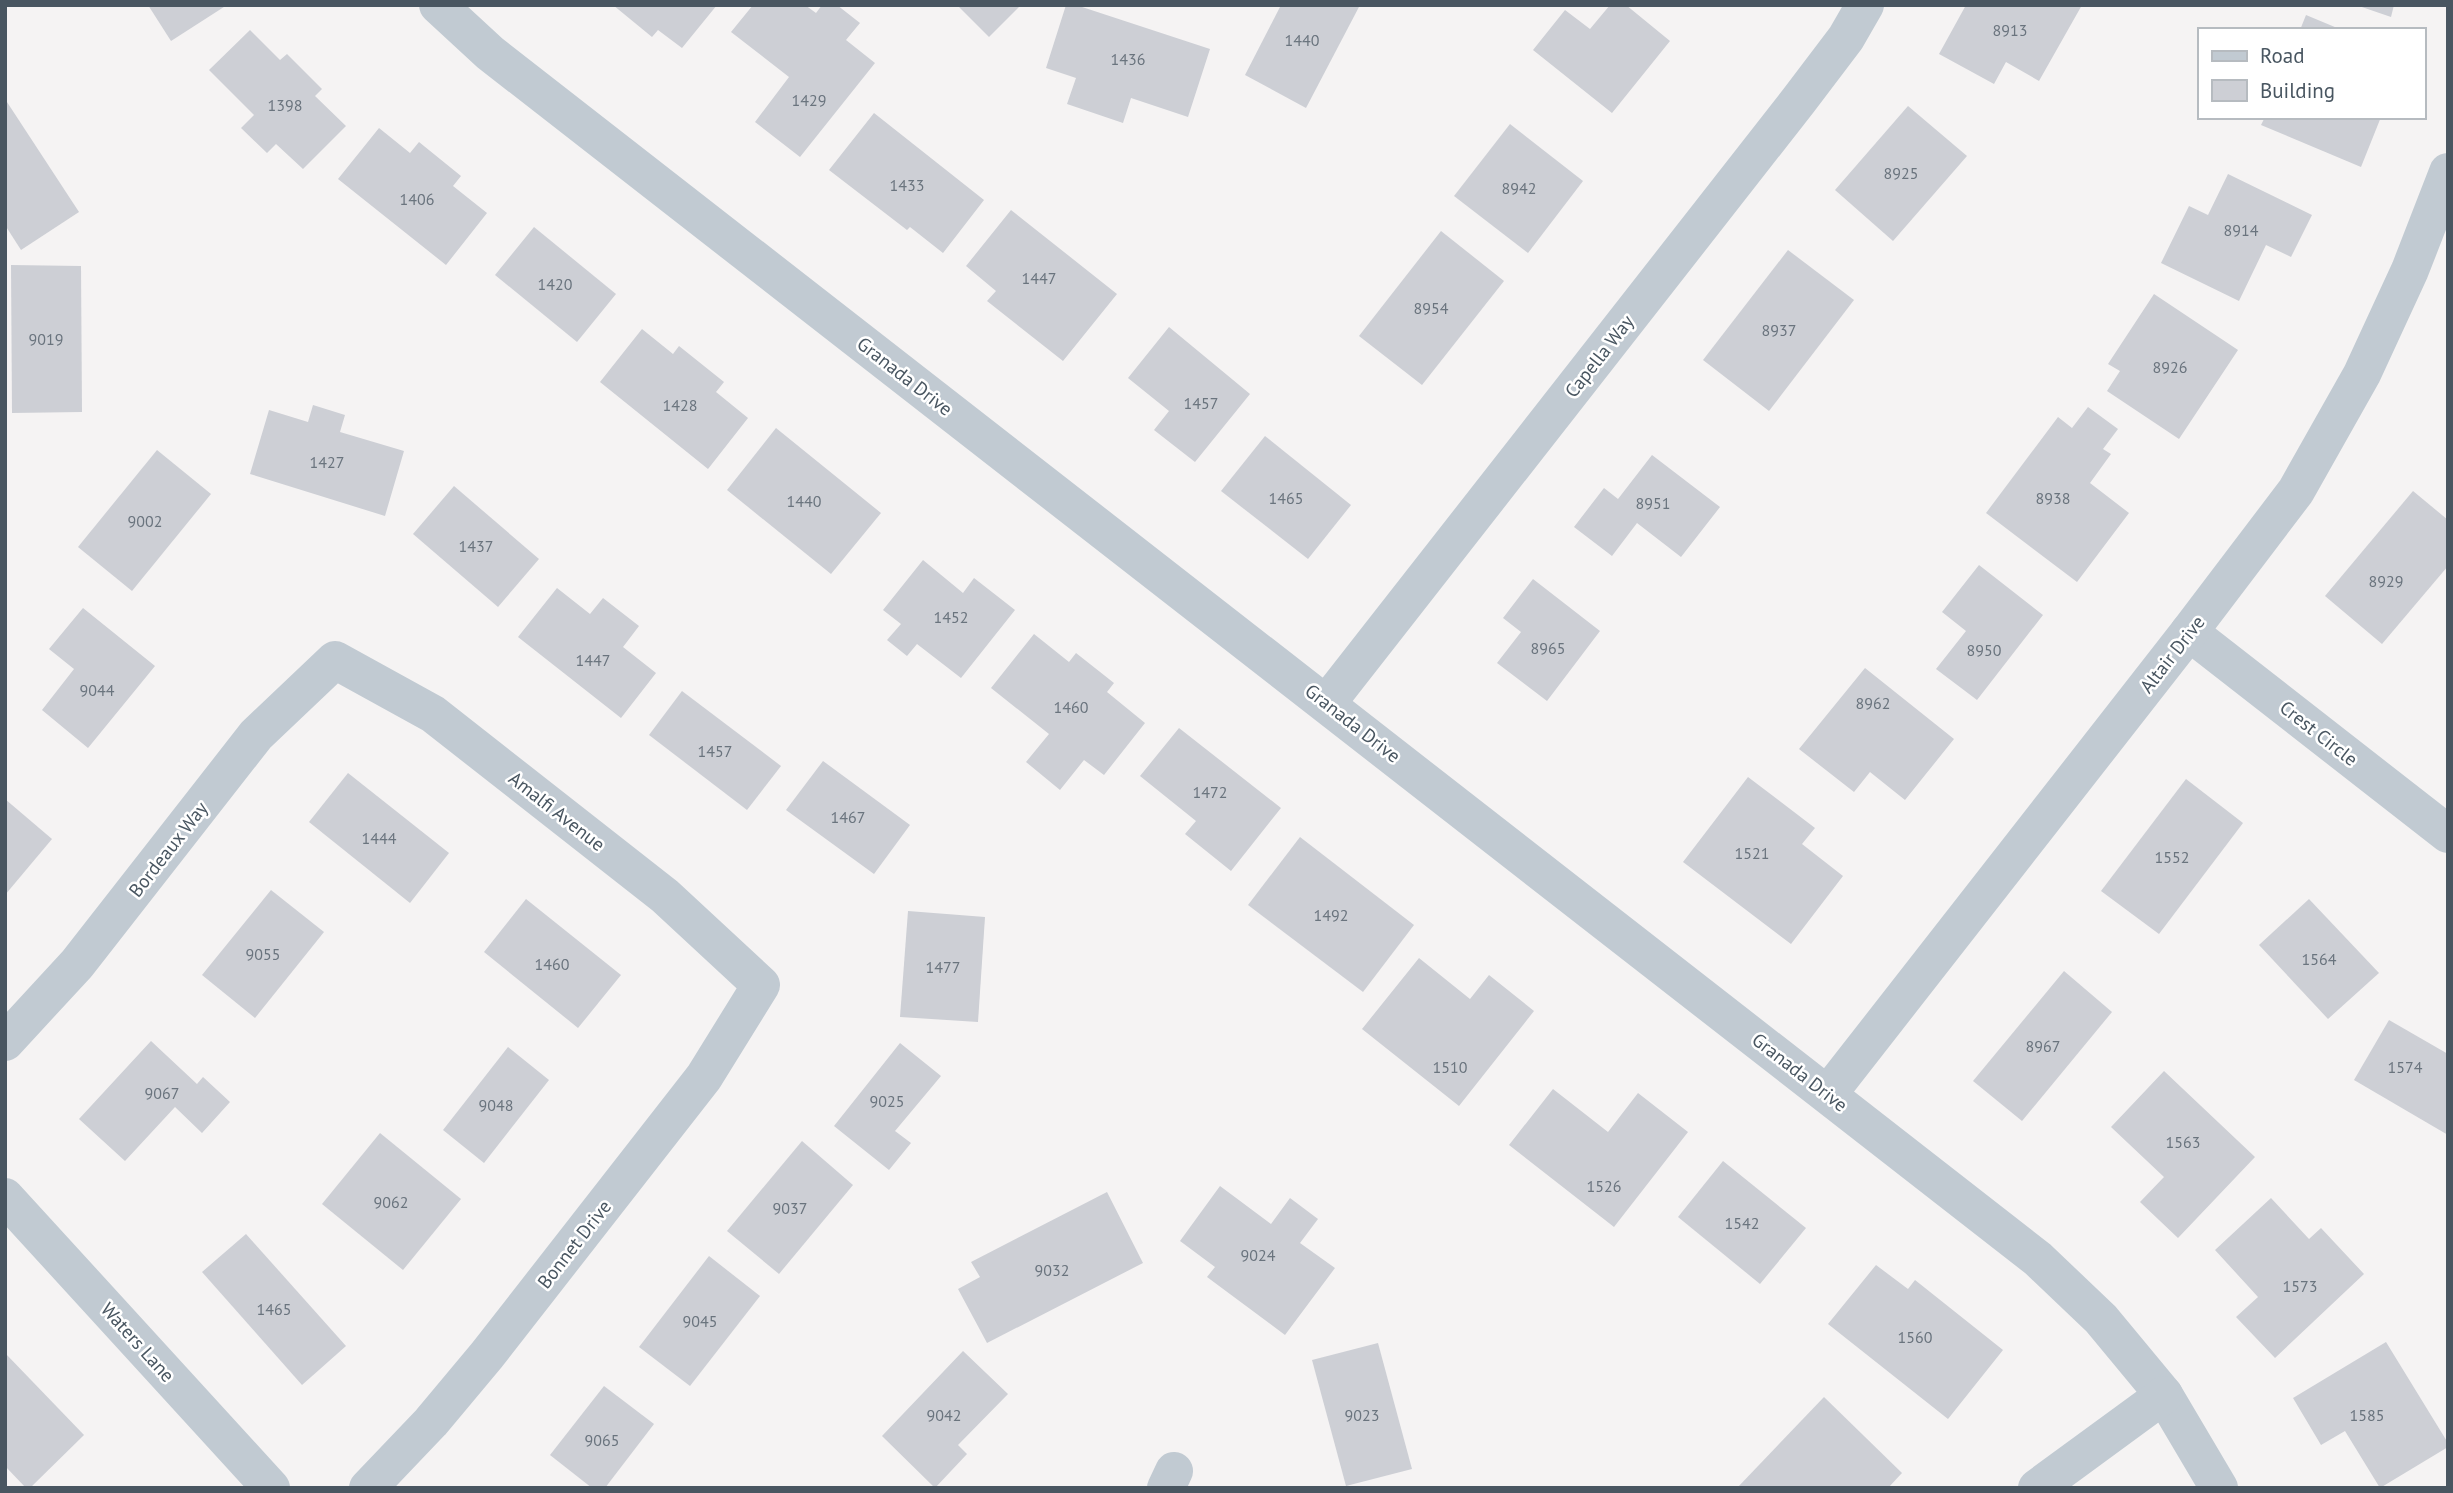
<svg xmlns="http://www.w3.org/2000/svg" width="2453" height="1493" font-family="'PT Sans',sans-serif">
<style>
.building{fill:#cdcfd5}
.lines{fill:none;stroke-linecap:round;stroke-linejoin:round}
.minor{stroke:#c1cad2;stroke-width:38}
.labels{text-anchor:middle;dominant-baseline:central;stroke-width:5;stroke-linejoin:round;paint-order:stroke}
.number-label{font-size:16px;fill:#6a747e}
.street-label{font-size:19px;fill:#495661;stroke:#fff}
</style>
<rect width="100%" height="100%" fill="#f5f3f3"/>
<g class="building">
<polygon points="148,5 227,5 171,41"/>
<polygon points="613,5 717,5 682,48 658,30 652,37"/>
<polygon points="753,5 805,5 816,13 822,5 837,5 860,23 846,40 875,63 800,157 755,122 789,77 731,32"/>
<polygon points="957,5 1021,5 989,37"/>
<polygon points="1066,5 1076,5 1210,49 1188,117 1131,98 1123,123 1067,104 1076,78 1046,68"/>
<polygon points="1281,5 1360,5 1306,108 1245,75"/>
<polygon points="1610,5 1626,5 1670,41 1612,113 1533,50 1565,10 1590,29"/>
<polygon points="1966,5 2082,5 2039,81 2006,62 1994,84 1939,54"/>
<polygon points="2356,5 2394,5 2391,17"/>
<polygon points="2306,15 2342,30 2300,30"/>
<polygon points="250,30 280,60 287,54 322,89 315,96 346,126 303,169 276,144 267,153 241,128 254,115 209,70"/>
<polygon points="5,99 79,212 21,250 5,225"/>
<polygon points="1908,106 1967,156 1893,241 1835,190"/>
<polygon points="874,113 984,200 943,253 910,227 907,230 829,170"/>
<polygon points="2265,117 2381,117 2361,167 2261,125"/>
<polygon points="1510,124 1583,181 1528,253 1454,196"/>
<polygon points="379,128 410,153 419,142 461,176 453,186 487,213 446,265 338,179"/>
<polygon points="2228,174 2312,215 2291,257 2266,245 2239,301 2161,263 2189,206 2208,215"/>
<polygon points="1011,210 1117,294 1063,361 987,301 996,291 966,266"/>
<polygon points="534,227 616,294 577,342 495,275"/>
<polygon points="1441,231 1504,281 1422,385 1359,336"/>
<polygon points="1788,250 1854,300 1769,411 1703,360"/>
<polygon points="11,265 81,266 82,412 12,413"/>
<polygon points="2154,294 2238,350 2179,439 2107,391 2120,371 2108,364"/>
<polygon points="1169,327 1250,394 1195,462 1154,430 1169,411 1128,378"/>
<polygon points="642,329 673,354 679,346 724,382 716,392 748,418 708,469 600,382"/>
<polygon points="313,405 345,415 340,432 404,451 385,516 250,474 269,410 308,422"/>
<polygon points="2088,407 2118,429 2103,449 2111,454 2090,483 2129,513 2077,582 1986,513 2058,417 2072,428"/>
<polygon points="776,428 881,513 831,574 727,490"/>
<polygon points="1265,436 1351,505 1308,559 1221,491"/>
<polygon points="157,450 211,494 132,591 78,547"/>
<polygon points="1652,455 1720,507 1681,557 1637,523 1612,556 1574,527 1604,488 1618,499"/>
<polygon points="454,486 539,559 498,607 413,534"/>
<polygon points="2413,491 2448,520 2448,566 2382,644 2325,596"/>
<polygon points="923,560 963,593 974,578 1015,610 961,678 917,644 907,656 887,640 901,624 883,610"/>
<polygon points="1979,565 2043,615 1977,700 1936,669 1966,631 1942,612"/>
<polygon points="1533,579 1600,631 1547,701 1497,663 1521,632 1503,618"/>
<polygon points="557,588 590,614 603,598 639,626 623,647 656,673 621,718 518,637"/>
<polygon points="83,608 155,666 88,748 42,710 74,669 49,649"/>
<polygon points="1034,634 1069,662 1076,653 1114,683 1107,692 1145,723 1104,775 1084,760 1060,790 1026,762 1049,734 991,688"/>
<polygon points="1865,668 1954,739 1905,800 1870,772 1854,792 1799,749"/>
<polygon points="682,691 781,766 747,810 649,735"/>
<polygon points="1179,728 1281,808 1231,871 1185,834 1196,821 1140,776"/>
<polygon points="823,761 910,825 874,874 786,810"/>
<polygon points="348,773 449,853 410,903 309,822"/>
<polygon points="1748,777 1815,828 1802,844 1843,876 1791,944 1683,862"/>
<polygon points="2186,779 2243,823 2159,934 2101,891"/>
<polygon points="5,799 52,839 5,895"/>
<polygon points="1300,837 1414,925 1363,992 1248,905"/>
<polygon points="271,890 324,932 255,1018 202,975"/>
<polygon points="526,899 621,975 578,1028 484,952"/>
<polygon points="2309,899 2379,973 2328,1019 2259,945"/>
<polygon points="908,911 985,917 978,1022 900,1017"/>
<polygon points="1419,958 1470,999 1489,975 1534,1011 1459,1106 1362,1029"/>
<polygon points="2064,971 2112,1012 2022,1121 1973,1081"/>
<polygon points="2389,1020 2448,1054 2448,1135 2354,1080"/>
<polygon points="151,1041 197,1084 203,1077 230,1102 202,1133 175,1107 125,1161 79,1119"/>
<polygon points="900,1043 941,1076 895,1131 911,1143 889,1170 834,1126"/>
<polygon points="508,1047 549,1080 484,1163 443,1130"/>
<polygon points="2164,1071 2255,1157 2178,1238 2140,1202 2164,1177 2111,1127"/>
<polygon points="1553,1089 1608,1132 1638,1093 1688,1132 1614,1227 1509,1145"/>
<polygon points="380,1133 461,1199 403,1270 322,1204"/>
<polygon points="802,1141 853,1185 779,1274 727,1231"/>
<polygon points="1723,1161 1806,1228 1760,1284 1678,1217"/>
<polygon points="1220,1186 1271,1224 1290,1198 1318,1219 1300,1243 1335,1268 1285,1335 1207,1277 1215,1267 1180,1241"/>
<polygon points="1107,1192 1143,1263 987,1343 958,1289 980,1277 971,1262"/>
<polygon points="2271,1198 2309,1239 2321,1228 2364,1274 2275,1358 2236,1317 2258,1297 2215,1250"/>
<polygon points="246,1234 346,1346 302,1385 202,1272"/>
<polygon points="709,1256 760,1296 690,1386 639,1347"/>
<polygon points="1876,1265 1908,1289 1915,1280 2003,1350 1948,1419 1828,1324"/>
<polygon points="2386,1342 2448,1443 2448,1447 2380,1488 2345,1431 2321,1445 2293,1398"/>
<polygon points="1378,1343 1412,1469 1346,1486 1312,1360"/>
<polygon points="963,1351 1008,1394 958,1445 967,1454 935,1488 882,1436"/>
<polygon points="5,1353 84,1435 30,1488 26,1488 5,1466"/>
<polygon points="604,1386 654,1424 605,1488 592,1488 550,1455"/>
<polygon points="1824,1397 1902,1473 1888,1488 1737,1488"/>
</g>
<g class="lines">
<g class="minor">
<polyline points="438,5 490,53 2038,1259 2101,1319 2164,1395 2219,1488"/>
<polyline points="2189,632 2448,834"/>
<polyline points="1327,703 1799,100 1846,38 1865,5"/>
<polyline points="5,1042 77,964 256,735 335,660 433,714 665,896 761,985 704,1077 487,1355 431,1422 368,1488"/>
<polyline points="1828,1094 2189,632 2296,491 2362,374 2410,270 2448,172"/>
<polyline points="5,1197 271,1488"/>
<polyline points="1166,1488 1174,1471"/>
<polyline points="2037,1488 2164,1395"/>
</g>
</g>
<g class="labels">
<g class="number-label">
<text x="2010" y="30">8913</text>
<text x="1302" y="40">1440</text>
<text x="1128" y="59">1436</text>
<text x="809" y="100">1429</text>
<text x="285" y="105">1398</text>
<text x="1901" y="173">8925</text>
<text x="907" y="185">1433</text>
<text x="1519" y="188">8942</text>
<text x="417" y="199">1406</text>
<text x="2241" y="230">8914</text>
<text x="1039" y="278">1447</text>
<text x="555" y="284">1420</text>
<text x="1431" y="308">8954</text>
<text x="1779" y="330">8937</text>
<text x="46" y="339">9019</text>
<text x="2170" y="367">8926</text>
<text x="1201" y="403">1457</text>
<text x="680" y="405">1428</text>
<text x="327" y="462">1427</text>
<text x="1286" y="498">1465</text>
<text x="2053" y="498">8938</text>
<text x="804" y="501">1440</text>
<text x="1653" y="503">8951</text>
<text x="145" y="521">9002</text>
<text x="476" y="546">1437</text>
<text x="2386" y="581">8929</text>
<text x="951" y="617">1452</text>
<text x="1548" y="648">8965</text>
<text x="1984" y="650">8950</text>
<text x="593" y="660">1447</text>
<text x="97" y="690">9044</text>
<text x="1873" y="703">8962</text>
<text x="1071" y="707">1460</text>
<text x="715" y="751">1457</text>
<text x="1210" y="792">1472</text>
<text x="848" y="817">1467</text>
<text x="379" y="838">1444</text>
<text x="1752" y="853">1521</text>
<text x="2172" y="857">1552</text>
<text x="1331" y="915">1492</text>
<text x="263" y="954">9055</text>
<text x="2319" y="959">1564</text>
<text x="552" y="964">1460</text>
<text x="943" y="967">1477</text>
<text x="2043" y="1046">8967</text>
<text x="1450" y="1067">1510</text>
<text x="2405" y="1067">1574</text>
<text x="162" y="1093">9067</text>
<text x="887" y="1101">9025</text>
<text x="496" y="1105">9048</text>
<text x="2183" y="1142">1563</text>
<text x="1604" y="1186">1526</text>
<text x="391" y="1202">9062</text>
<text x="790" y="1208">9037</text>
<text x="1742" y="1223">1542</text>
<text x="1258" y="1255">9024</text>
<text x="1052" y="1270">9032</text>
<text x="2300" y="1286">1573</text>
<text x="274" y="1309">1465</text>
<text x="700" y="1321">9045</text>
<text x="1915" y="1337">1560</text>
<text x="944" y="1415">9042</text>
<text x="1362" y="1415">9023</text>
<text x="2367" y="1415">1585</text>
<text x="602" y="1440">9065</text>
</g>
<g class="street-label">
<text transform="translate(1599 356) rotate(-52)">Capella Way</text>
<text transform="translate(905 376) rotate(38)">Granada Drive</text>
<text transform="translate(2172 654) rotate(-52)">Altair Drive</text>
<text transform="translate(1353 723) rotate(38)">Granada Drive</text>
<text transform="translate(2319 733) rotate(38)">Crest Circle</text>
<text transform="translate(557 811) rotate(38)">Amalfi Avenue</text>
<text transform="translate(168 849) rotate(-52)">Bordeaux Way</text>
<text transform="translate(1800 1072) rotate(38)">Granada Drive</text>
<text transform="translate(574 1244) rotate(-52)">Bonnet Drive</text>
<text transform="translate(138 1342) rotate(48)">Waters Lane</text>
</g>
</g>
<rect width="2453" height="1493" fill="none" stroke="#495661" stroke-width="14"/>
<rect x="2198" y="28" width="228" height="91" fill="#ffffff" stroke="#b6bbc0" stroke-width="2"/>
<rect x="2212" y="51" width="35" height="10" fill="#c1cad2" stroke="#b6bbc0" stroke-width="2"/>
<text x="2260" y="63" font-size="21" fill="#495661">Road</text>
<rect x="2212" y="80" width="35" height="21" fill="#cdcfd5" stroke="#b6bbc0" stroke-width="2"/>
<text x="2260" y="98" font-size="21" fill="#495661">Building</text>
</svg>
